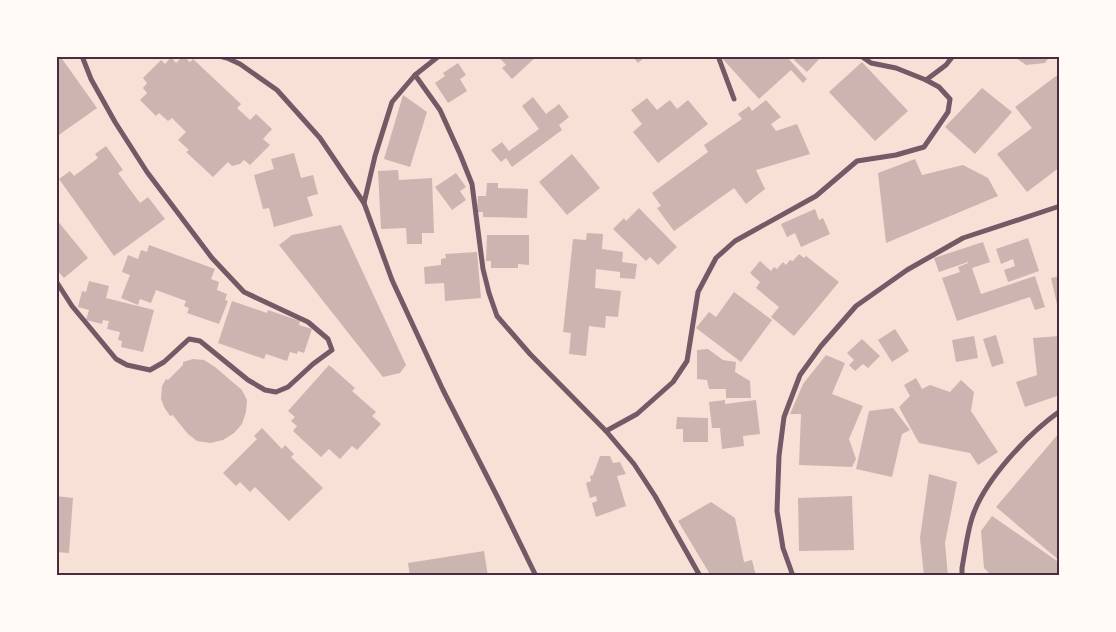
<svg xmlns="http://www.w3.org/2000/svg" width="1116" height="632" font-family="'Asap Condensed',sans-serif">
<style>
.building{fill:#ccb4b1}
.lines{fill:none;stroke-linecap:round;stroke-linejoin:round}
.minor{stroke:#755966;stroke-width:5}
.neatline{fill:none;stroke:#4a2c40;stroke-width:2}
</style>
<rect width="100%" height="100%" fill="#f7e1d7"/>
<g class="building">
<polygon points="56,56 60,56 97,108 56,137"/>
<polygon points="183,56 190,62 193,59 241,104 237,108 250,120 256,114 272,129 263,139 270,145 250,165 244,160 240,164 232,166 228,162 213,177 186,152 189,150 178,140 186,132 172,118 168,121 159,113 156,116 140,100 147,93 143,88 147,83 143,78 161,60 165,64 171,57 176,63"/>
<polygon points="498,56 537,56 512,79 502,68 506,65"/>
<polygon points="632,56 646,56 638,63"/>
<polygon points="720,56 786,56 807,79 803,83 791,70 759,99"/>
<polygon points="797,56 822,56 807,72 794,60"/>
<polygon points="1013,56 1050,56 1045,63 1026,65"/>
<polygon points="862,62 908,111 875,141 829,92"/>
<polygon points="458,63 466,75 460,79 467,91 448,103 435,83 445,76 443,73"/>
<polygon points="1060,73 1060,167 1027,192 997,154 1032,128 1015,107"/>
<polygon points="982,88 1012,112 975,154 945,127"/>
<polygon points="403,95 427,112 410,167 384,159"/>
<polygon points="533,97 546,114 559,104 569,117 559,125 562,130 512,167 506,158 501,162 491,150 502,142 509,151 539,129 522,106"/>
<polygon points="647,98 657,110 670,100 677,109 688,100 708,124 658,163 633,132 642,124 631,110"/>
<polygon points="766,100 781,117 771,124 776,131 797,124 810,154 756,170 765,189 746,204 734,188 674,231 657,208 661,206 652,193 708,152 704,145 742,119 738,114 749,106 752,111"/>
<polygon points="106,146 123,170 118,173 140,203 148,197 165,219 114,256 59,179 70,171 74,176 98,158 95,154"/>
<polygon points="294,153 301,178 313,175 318,194 307,197 313,216 274,227 269,208 263,209 254,175 274,169 271,159"/>
<polygon points="572,154 600,188 567,215 539,182"/>
<polygon points="915,159 922,175 963,165 988,178 998,196 886,243 878,173"/>
<polygon points="398,170 399,180 432,178 434,233 422,233 422,244 407,244 406,228 381,229 378,171"/>
<polygon points="456,173 466,187 460,191 466,200 452,210 435,187"/>
<polygon points="487,183 498,183 498,188 528,189 527,218 483,217 483,212 477,212 478,196 486,196"/>
<polygon points="639,208 677,247 658,265 650,257 646,261 613,229 624,218 626,221"/>
<polygon points="815,209 819,220 823,218 830,234 801,247 795,233 787,237 781,224"/>
<polygon points="56,219 88,258 64,278 56,269"/>
<polygon points="341,225 406,365 400,373 383,377 279,245 292,235"/>
<polygon points="587,233 603,234 602,249 623,252 622,262 637,264 635,279 620,278 620,272 596,269 595,288 621,291 618,317 606,316 605,328 589,326 586,356 569,354 571,333 563,332 573,239 586,240"/>
<polygon points="487,235 529,235 529,265 518,264 518,268 491,268 491,261 486,261"/>
<polygon points="1028,238 1039,271 1008,282 1004,270 1015,266 1013,259 1001,264 996,249"/>
<polygon points="983,242 990,262 972,268 981,294 1035,276 1045,307 1035,310 1030,297 957,321 942,278 960,272 958,267 968,263 968,262 939,272 934,258"/>
<polygon points="149,245 215,269 211,279 219,282 217,290 227,294 225,300 228,301 219,324 187,313 189,308 184,306 186,301 156,290 151,303 140,299 138,305 121,298 130,275 122,272 128,255 138,259 141,250 147,252"/>
<polygon points="477,252 481,298 445,301 444,283 425,284 424,267 441,265 441,259 446,258 445,254"/>
<polygon points="799,254 804,258 806,256 839,282 794,336 771,317 779,307 756,288 760,282 750,273 760,261 771,271 774,267 777,269 783,262 786,265 790,260 793,261"/>
<polygon points="1060,276 1060,313 1059,313 1051,278"/>
<polygon points="89,281 109,286 106,298 154,310 143,352 121,347 122,341 118,340 120,332 107,329 109,321 103,320 102,324 86,320 89,310 78,307 82,291 86,292"/>
<polygon points="734,292 772,320 741,362 696,328 709,312 716,317"/>
<polygon points="232,301 267,313 268,310 300,321 299,325 312,329 304,353 298,351 297,354 290,352 287,361 266,354 264,359 218,343"/>
<polygon points="895,329 909,351 892,362 878,340"/>
<polygon points="996,335 1004,363 992,367 983,339"/>
<polygon points="974,336 978,358 956,362 952,340"/>
<polygon points="1060,336 1060,395 1025,407 1016,382 1037,375 1033,338"/>
<polygon points="862,339 880,356 868,368 863,364 855,371 849,365 854,360 847,353"/>
<polygon points="708,349 723,360 736,362 735,372 750,381 751,398 726,398 726,389 709,389 707,380 697,379 697,350"/>
<polygon points="826,355 845,363 832,394 863,406 849,439 856,459 852,467 799,465 801,414 790,414 803,384"/>
<polygon points="193,359 204,360 215,367 242,390 247,400 246,412 242,424 234,433 223,440 210,443 197,441 188,434 175,418 173,415 170,416 164,407 161,399 162,386 166,379 168,380 183,365 183,362"/>
<polygon points="329,365 355,388 352,391 376,412 372,416 381,424 357,450 352,446 340,459 329,449 321,457 293,431 297,426 291,421 295,417 288,411"/>
<polygon points="916,378 922,389 930,385 950,392 961,380 974,392 971,411 998,452 978,465 970,453 919,443 899,407 910,396 904,385"/>
<polygon points="725,400 725,404 756,400 760,434 743,436 744,446 722,449 720,428 712,428 709,402"/>
<polygon points="893,408 910,430 902,434 892,477 856,469 869,411"/>
<polygon points="677,417 708,418 708,442 683,442 683,429 676,429"/>
<polygon points="262,428 282,449 285,445 294,454 291,457 323,488 289,521 255,487 250,492 240,482 236,486 223,473 257,439 254,436"/>
<polygon points="1060,432 1060,561 996,507"/>
<polygon points="600,456 610,456 613,463 620,462 626,474 617,476 626,506 596,517 592,503 597,501 596,496 590,498 586,483 591,481 590,476 593,475"/>
<polygon points="929,474 957,482 945,543 948,576 924,576 920,538"/>
<polygon points="56,496 73,498 69,553 56,552"/>
<polygon points="852,496 854,550 799,551 798,498"/>
<polygon points="711,502 735,518 744,562 752,560 756,576 711,576 678,521"/>
<polygon points="992,516 1060,563 1060,568 1055,576 992,576 984,568 981,531"/>
<polygon points="484,551 488,576 410,576 408,563"/>
</g>
<g class="lines">
<g class="minor">
<polyline points="219,56 227,58 240,64 277,90 320,138 364,203"/>
<polyline points="439,56 415,75 392,102 375,156 364,203 392,280 443,390 498,498 536,576"/>
<polyline points="718,56 734,99"/>
<polyline points="415,75 440,110 460,154 472,184 483,269 489,293 497,316 530,354 606,431 634,464 655,496 700,576"/>
<polyline points="926,80 946,65 953,56"/>
<polyline points="56,281 72,306 116,359 127,365 150,370 164,362 189,339 200,341 248,380 265,390 276,392 288,387 313,364 332,350 328,339 308,322 244,292 212,258 147,172 115,122 91,79 82,56"/>
<polyline points="606,431 637,414 673,382 687,361 698,292 716,258 735,241 816,196 857,161 896,155 924,147 948,112 950,99 939,87 926,80 896,68 871,63 861,56"/>
<polyline points="793,576 783,548 777,511 779,456 784,417 800,375 821,346 856,306 907,270 963,238 1060,206"/>
<path d="M962,576V568C965,552 967,534 972,518C984,480 1028,434 1060,411"/>
</g>
</g>
<rect width="1116" height="632" fill="none" stroke="#fffaf5" stroke-width="115"/>
<rect x="58" y="58" width="1000" height="516" class="neatline"/>
</svg>
